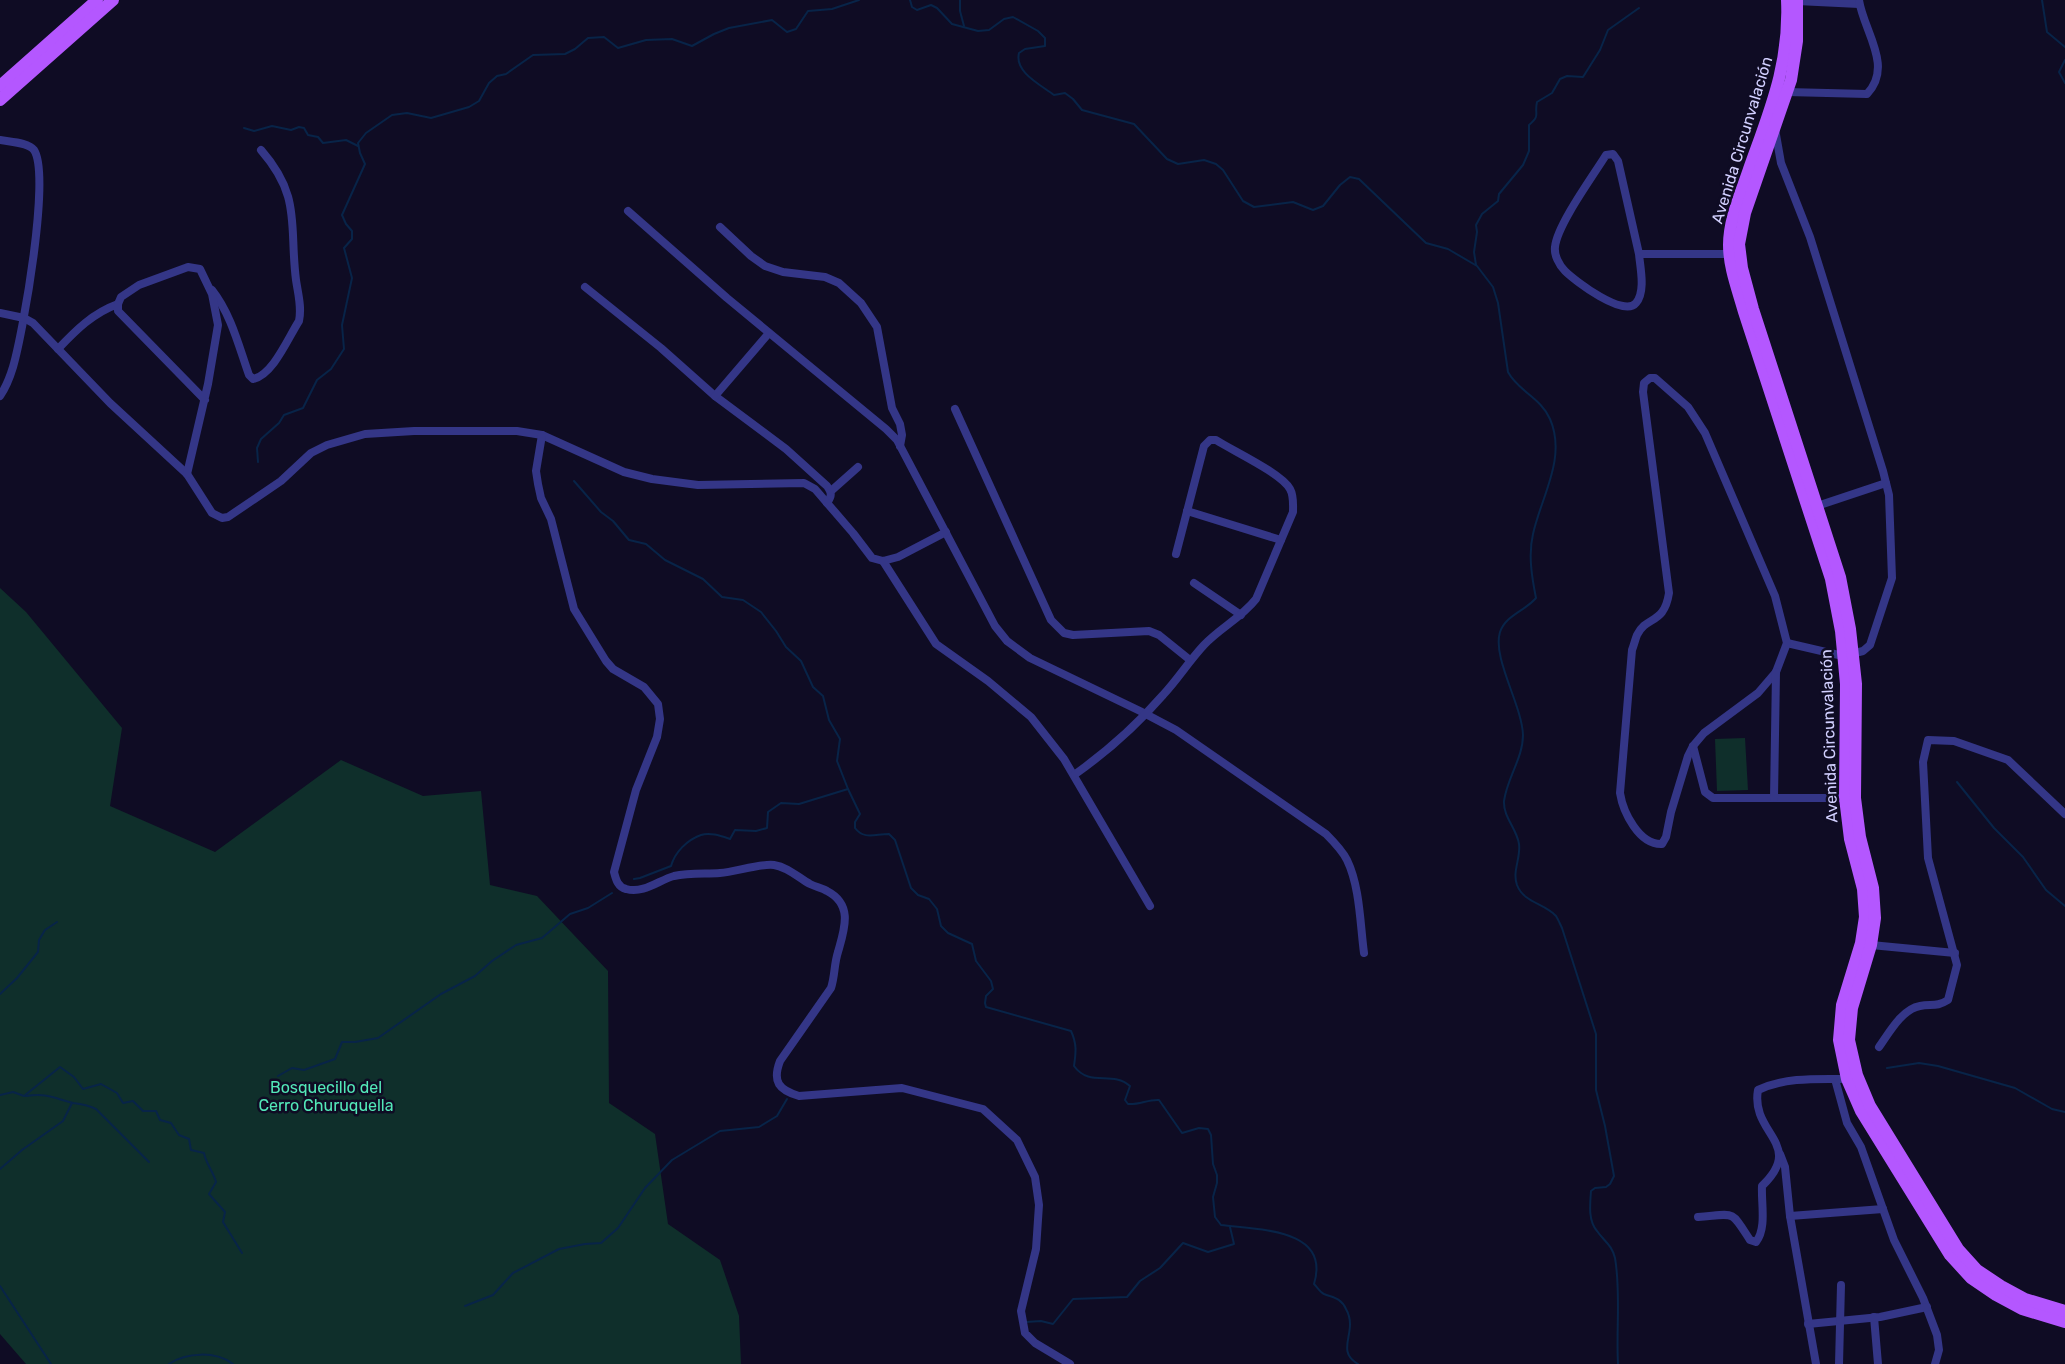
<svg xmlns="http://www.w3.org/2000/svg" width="2065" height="1364" font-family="Rubik,sans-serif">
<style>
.green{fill:#0f2f2b}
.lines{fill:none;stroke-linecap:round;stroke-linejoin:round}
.stream{stroke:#082448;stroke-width:2}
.street{stroke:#343687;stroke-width:8}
.primary{stroke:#b457ff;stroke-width:12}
.labels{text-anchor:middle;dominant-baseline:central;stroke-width:5;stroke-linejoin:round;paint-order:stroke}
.street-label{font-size:16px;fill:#d2d0ff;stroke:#0f0c24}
.park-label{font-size:16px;fill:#53e8b8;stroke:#0f0c24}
</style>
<rect width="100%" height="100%" fill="#0f0c24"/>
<g class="green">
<polygon points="0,588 26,612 122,728 110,806 215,852 341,760 423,796 481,791 490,885 537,896 608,971 609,1103 655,1134 668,1224 720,1260 739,1316 741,1364 26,1364 0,1334"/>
<polygon points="1745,738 1748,790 1717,791 1715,739"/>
</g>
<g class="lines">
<g class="stream">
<path d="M910,0L912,7L917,10L931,5L937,8L952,24L978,31L989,30L1004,19L1013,17L1038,31L1045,38V46L1025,49L1019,53C1014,72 1041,85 1054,95L1065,93L1073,99L1082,110L1134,124L1167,159L1178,164L1204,160L1216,164L1223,170L1243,201L1254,207L1293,202L1313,210L1323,206L1340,185L1350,177L1359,179L1426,243L1448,249L1477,266L1493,287L1498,303L1508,372C1518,391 1541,398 1550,419C1567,458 1541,497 1533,534C1528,555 1532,578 1536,598C1525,611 1506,615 1500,632C1492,658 1522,705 1523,735C1523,758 1507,778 1504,801C1503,817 1517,829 1519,844C1521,858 1512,871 1517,885C1524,903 1544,903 1556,916C1558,919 1560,924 1562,928L1596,1034V1090L1605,1126L1614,1176L1610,1184L1606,1187L1595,1188L1591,1191C1590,1204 1588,1221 1597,1231C1604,1241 1612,1245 1615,1258C1621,1292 1616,1329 1618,1364"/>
<polyline points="960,0 960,11 964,26"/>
<polyline points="2042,0 2047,32 2065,47"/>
<polyline points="2065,60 2059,72 2065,83"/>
<polyline points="244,128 254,131 272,126 291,130 299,127 304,128 308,135 318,137 323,143 346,140 358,146"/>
<path d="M1476,265L1474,252L1477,232L1476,225L1482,214L1498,201L1499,194L1523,165L1529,151V125C1541,115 1534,115 1537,102L1552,93L1560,79L1567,76L1583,77L1600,50L1608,30L1639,8"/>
<polyline points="258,462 257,448 261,439 279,423 284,415 303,408 317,380 331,369 344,349 342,325 352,278 344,248 352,239 352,231 346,224 342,215 365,164 360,153 358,143 366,133 392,115 407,113 431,118 469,107 479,101 489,83 497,76 506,74 533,55 565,54 575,49 588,38 604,37 618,48 646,40 672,39 692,46 714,34 729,28 772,20 787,32 796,29 808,11 832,9 859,0"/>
<path d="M574,481L601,512L613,521L629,540L646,544L665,560L703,579L722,597L743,600L761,612L776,631L786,647L801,661L813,687L823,696L829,720L840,739L837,761L848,789L860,814L855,822V828C864,840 875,834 889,834L895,840L911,888L918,895L929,899L937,909L941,926L948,933L972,944L976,961L991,981L993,989L986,996L985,1003L986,1007L1071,1031C1077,1044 1076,1052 1074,1066C1090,1088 1112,1070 1130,1086L1125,1100L1128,1104C1139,1105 1149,1099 1159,1100L1182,1133L1199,1128L1208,1129L1211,1135L1213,1164L1217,1175V1183L1213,1197L1215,1217L1221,1225C1258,1230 1331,1228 1314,1284C1317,1287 1320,1292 1324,1294C1334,1298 1341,1298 1346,1309C1359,1332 1334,1350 1358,1364"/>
<polyline points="1957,782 1994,828 2023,857 2046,890 2065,906"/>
<path d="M634,879L640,878L671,866C675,852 687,840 701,835C710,832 721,836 730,839L735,830L756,831L767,828L768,812L781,803L799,804L848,789"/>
<polyline points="0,994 17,978 38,952 39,940 45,930 57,922"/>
<polyline points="1887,1068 1919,1063 1938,1066 2015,1088 2052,1109 2065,1112"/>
<polyline points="278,1076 292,1068 304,1070 335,1059 342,1042 355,1042 378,1038 441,994 475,976 492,961 516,945 542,938 570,914 588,908 612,893"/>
<path d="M0,1095L13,1092L24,1096L60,1067L74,1077L83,1089L101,1084L117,1093L123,1103L133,1101L143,1111H156L160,1120L171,1123L179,1135L189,1139L191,1150L204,1153C206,1164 213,1171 216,1182L209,1194L225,1212L223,1222L242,1253"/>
<path d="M26,1096C48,1093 53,1098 73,1103C82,1104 88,1105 96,1109L149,1162"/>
<polyline points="0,1169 22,1150 63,1121 72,1103"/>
<polyline points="0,1286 51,1364"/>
<polyline points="465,1306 493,1295 513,1273 559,1249 585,1244 601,1243 618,1228 645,1188 672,1160 720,1131 759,1127 777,1116 787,1099"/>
<polyline points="1026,1322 1041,1321 1053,1324 1073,1299 1127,1297 1140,1281 1160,1268 1183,1243 1208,1252 1234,1244 1230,1227"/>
<path d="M169,1364C186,1352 216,1351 233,1364"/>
</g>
<g class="street">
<polyline points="1797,1 1859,4"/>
<path d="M1787,92L1867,94C1894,66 1863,30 1859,0"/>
<polyline points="1775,129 1781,163 1810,237 1883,471 1889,495 1892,578 1870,645 1863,651 1843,656 1787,643"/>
<path d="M0,140C10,142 28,142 34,150C51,175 23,333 13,367C10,377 6,387 0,396"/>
<path d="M628,211L727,298L886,429L897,440L995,626L1007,641L1030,658L1140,711L1176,730L1326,834C1334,842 1342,850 1347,860C1360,887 1360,923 1364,953"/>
<polyline points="720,227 751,256 765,266 783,272 825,277 839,283 861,303 877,327 892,408 900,424 902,435 900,446"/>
<path d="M1639,254C1640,267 1646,291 1636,303C1624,318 1575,281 1565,271C1559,265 1554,255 1555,247C1557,225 1593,176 1606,155L1613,154L1618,161L1639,254H1732"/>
<path d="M585,287L661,348L715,396L786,449L827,486C832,493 832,496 827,503"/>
<path d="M212,290C231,314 239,347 249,375L253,379C273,375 288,338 299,321C302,307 298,294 296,280C289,225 302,197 261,150"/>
<polyline points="0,313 24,318 33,323 110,403 187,474 212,513 222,518 228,517 281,481 311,453 327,445 365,434 414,431 517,431 542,435 624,472 652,479 698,485 804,483 815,489 853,533 872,558 883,561 898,557 946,532"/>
<path d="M58,349C76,330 93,313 118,304"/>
<path d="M1650,378H1655L1688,407L1705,433L1775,596L1787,643L1776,672L1758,693L1704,733L1693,746L1688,756L1671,812L1666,837L1662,844C1639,845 1623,812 1620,793L1632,650C1634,645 1635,640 1637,635C1647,615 1664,625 1669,593L1643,392L1644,383Z"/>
<polyline points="715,396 769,333"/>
<polyline points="955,409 1051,620 1064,633 1073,635 1149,631 1159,635 1190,660"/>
<path d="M542,435L536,471L538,484L541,498L551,519L574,609L606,661L613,669L644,687L658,704L660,719L657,737L636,790L614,872C616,880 618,887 626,889C644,894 659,880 674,876C689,873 705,874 720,873C735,872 761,863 774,865C788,867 799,878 810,884C816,887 822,888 827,891C854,905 844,930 838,952C834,964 835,976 831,988L780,1061C772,1082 779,1090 799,1096L902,1088L983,1109L1017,1140L1035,1177L1039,1205L1036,1249L1021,1311L1025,1333L1035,1343L1070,1364"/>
<polyline points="187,474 208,384 218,325 212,294 200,269 188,267 139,285 121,297 118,304 118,311 205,400"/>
<polyline points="831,491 858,467"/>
<polyline points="1817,506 1886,483"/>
<polyline points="1187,511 1281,540"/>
<polyline points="883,561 936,644 988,681 1031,717 1064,759 1150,906"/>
<polyline points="1194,583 1241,615"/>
<polyline points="1693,746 1705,792 1713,798 1848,798"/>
<path d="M1074,775C1108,751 1136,726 1163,695C1178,679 1189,661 1204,645C1220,628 1241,618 1256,599L1293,512C1293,505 1294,496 1290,489C1281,473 1233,451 1216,440H1210L1204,446L1176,554"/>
<polyline points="1774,798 1776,672"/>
<polyline points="1871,945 1955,953"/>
<path d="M1879,1047C1889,1033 1902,1009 1920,1006C1932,1004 1937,1007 1948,1000L1957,965L1928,858L1923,762L1928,740L1954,741L2008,760L2065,814"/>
<polyline points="1835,1079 1847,1123 1861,1147 1894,1240 1923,1298 1937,1335 1939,1350 1935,1364"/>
<polyline points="1780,1154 1785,1167 1790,1216 1816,1364"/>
<polyline points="1790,1216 1883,1209"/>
<path d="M1698,1217C1736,1214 1730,1209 1750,1240L1756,1242C1767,1228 1761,1203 1762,1186C1806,1144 1750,1134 1758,1090C1786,1077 1817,1079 1847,1079"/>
<polyline points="1874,1317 1878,1364"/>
<polyline points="1808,1324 1880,1317 1927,1307"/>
<polyline points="1839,1364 1841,1285"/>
</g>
<g class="primary">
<path d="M1787,0C1790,64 1770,110 1749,169C1741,193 1729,219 1729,245C1729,268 1738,290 1744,312L1831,579L1841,631L1846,684L1845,798L1850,839L1863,889L1865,917L1861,943L1842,1005L1839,1040L1847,1079L1861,1111L1950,1255L1971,1278L1996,1295L2022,1309L2065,1322"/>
<polyline points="1797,0 1797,41 1791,80 1745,213 1739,244 1742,268 1753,309 1840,577 1850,629 1856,684 1855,798 1860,837 1873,888 1875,918 1871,945 1852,1008 1849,1040 1857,1075 1870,1106 1958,1249 1977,1270 2001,1286 2025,1299 2065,1311"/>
<polyline points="0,86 97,0"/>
<polyline points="0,100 113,0"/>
</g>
</g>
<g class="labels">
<g class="street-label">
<text transform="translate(1742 140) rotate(-73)">Avenida Circunvalación</text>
<text transform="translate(1829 736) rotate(-92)">Avenida Circunvalación</text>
</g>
<g class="park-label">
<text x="326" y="1087">Bosquecillo del<tspan x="326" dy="18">Cerro Churuquella</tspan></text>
</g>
</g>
</svg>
